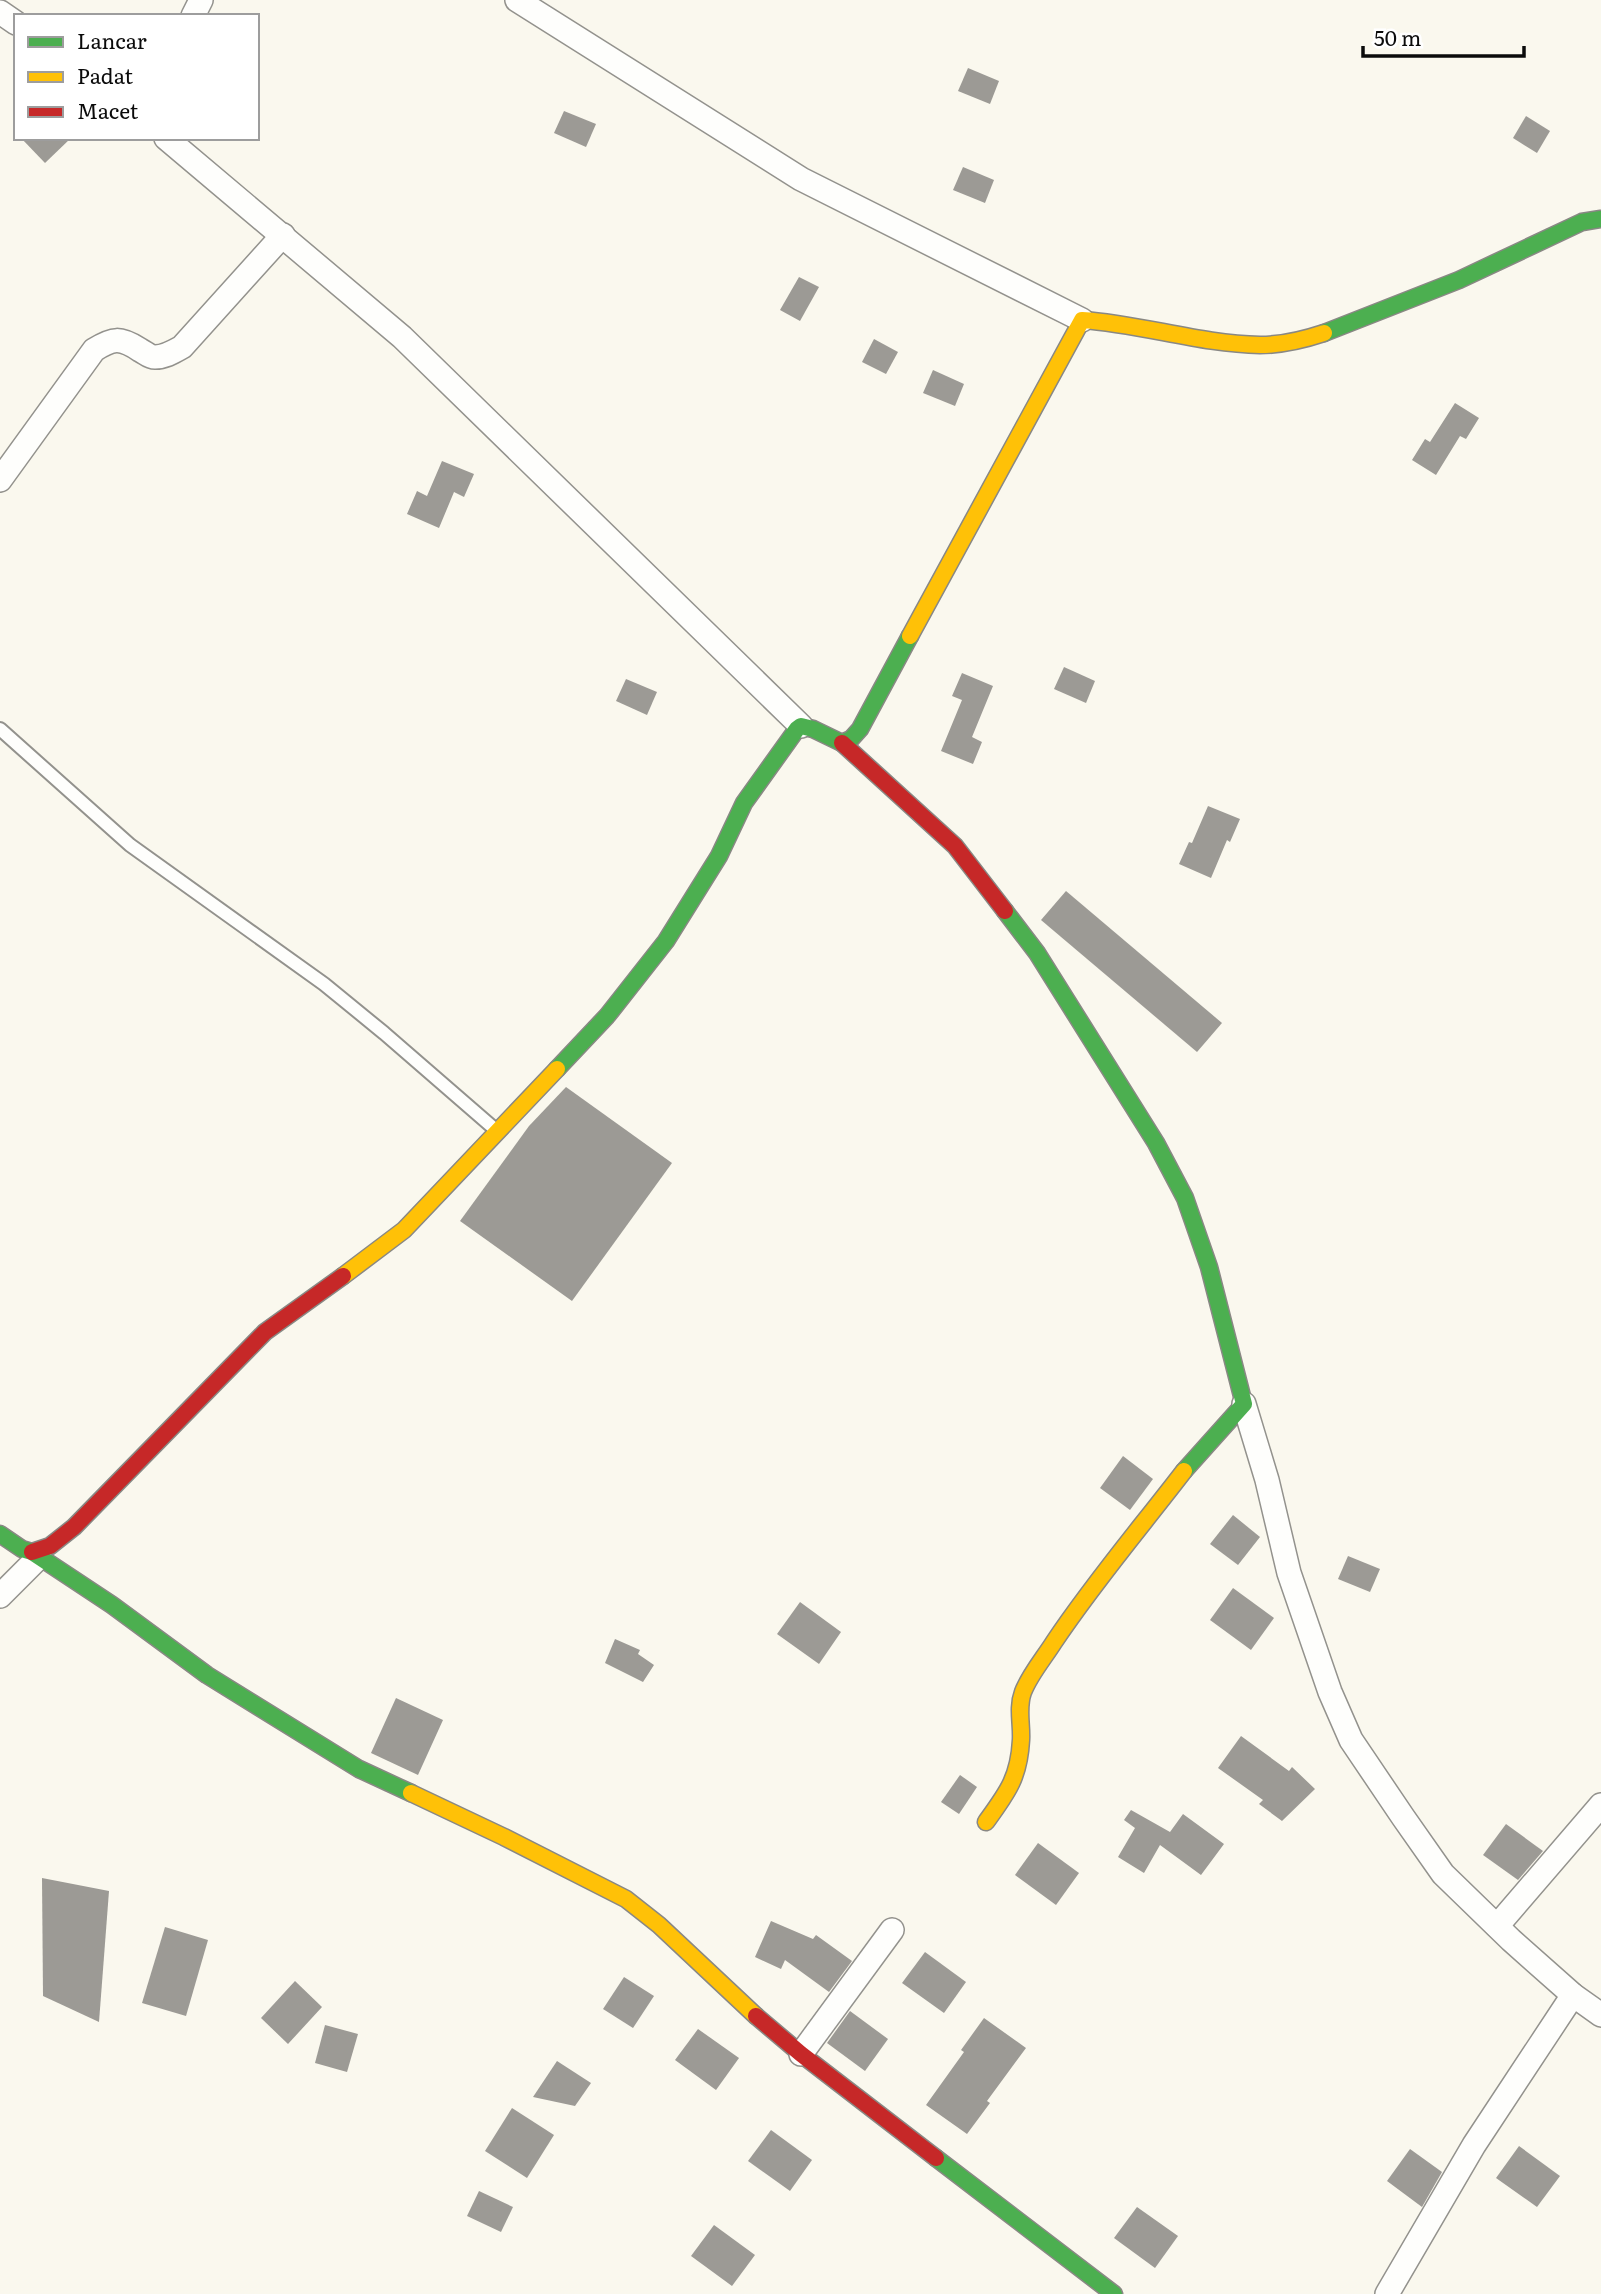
<svg xmlns="http://www.w3.org/2000/svg" width="1601" height="2294" font-family="Literata,serif">
<style>
.building{fill:#9c9a95}
.lines{fill:none;stroke-linecap:round;stroke-linejoin:round}
.lane-casing{stroke:#93928d;stroke-width:16}
.street-casing{stroke:#93928d;stroke-width:26}
.fast-casing{stroke:#898884;stroke-width:19}
.slow-casing{stroke:#898884;stroke-width:19}
.jam-casing{stroke:#898884;stroke-width:19}
.lane{stroke:#fefefc;stroke-width:12}
.street{stroke:#fefefc;stroke-width:23}
.fast{stroke:#4caf50;stroke-width:16}
.slow{stroke:#ffc107;stroke-width:16}
.jam{stroke:#c62828;stroke-width:16}
</style>
<rect width="100%" height="100%" fill="#faf8ee"/>
<g class="building">
<polygon points="968,68 999,81 990,104 958,91"/>
<polygon points="564,111 596,124 586,147 554,133"/>
<polygon points="1526,116 1550,131 1537,153 1513,138"/>
<polygon points="21,138 71,138 45,163"/>
<polygon points="963,167 994,180 985,203 953,190"/>
<polygon points="799,277 819,287 800,321 780,310"/>
<polygon points="874,339 898,352 886,374 862,362"/>
<polygon points="933,370 964,384 955,406 923,393"/>
<polygon points="1455,403 1479,418 1466,439 1460,436 1436,475 1412,460 1425,439 1430,442"/>
<polygon points="442,461 474,474 464,497 454,492 439,528 407,514 417,491 427,496"/>
<polygon points="1064,667 1095,681 1086,703 1054,689"/>
<polygon points="962,673 993,686 972,737 982,742 973,764 941,751 962,700 952,696"/>
<polygon points="626,679 657,692 647,715 616,701"/>
<polygon points="1208,806 1240,819 1230,842 1227,840 1211,878 1179,864 1189,842 1192,843"/>
<polygon points="1066,891 1222,1023 1197,1052 1041,920"/>
<polygon points="566,1087 672,1163 572,1301 460,1221 529,1126"/>
<polygon points="1123,1456 1153,1479 1130,1510 1100,1488"/>
<polygon points="1233,1515 1260,1537 1238,1565 1210,1544"/>
<polygon points="1348,1556 1380,1569 1370,1592 1338,1579"/>
<polygon points="1233,1588 1274,1618 1251,1650 1210,1620"/>
<polygon points="800,1602 841,1632 819,1664 777,1634"/>
<polygon points="615,1639 640,1650 638,1654 654,1665 643,1682 605,1663"/>
<polygon points="396,1698 443,1720 418,1775 371,1753"/>
<polygon points="1241,1736 1289,1771 1292,1767 1315,1789 1282,1821 1259,1804 1263,1800 1218,1768"/>
<polygon points="960,1775 977,1787 959,1814 941,1802"/>
<polygon points="1131,1810 1170,1832 1183,1814 1224,1844 1201,1875 1160,1845 1144,1873 1118,1857 1135,1828 1124,1820"/>
<polygon points="1506,1824 1543,1851 1518,1880 1483,1855"/>
<polygon points="1038,1843 1079,1873 1056,1905 1015,1875"/>
<polygon points="42,1878 109,1891 99,2022 43,1996"/>
<polygon points="771,1921 813,1939 816,1935 852,1961 829,1992 785,1960 781,1969 755,1957"/>
<polygon points="165,1927 208,1940 186,2016 142,2003"/>
<polygon points="925,1952 966,1982 944,2013 902,1983"/>
<polygon points="624,1977 654,1996 633,2028 603,2009"/>
<polygon points="295,1981 322,2007 288,2044 261,2018"/>
<polygon points="850,2011 888,2039 865,2071 827,2043"/>
<polygon points="984,2018 1026,2048 987,2101 990,2103 967,2134 926,2105 964,2052 961,2050"/>
<polygon points="325,2025 358,2034 347,2072 315,2063"/>
<polygon points="698,2029 739,2058 716,2090 675,2060"/>
<polygon points="557,2061 591,2083 575,2106 533,2097"/>
<polygon points="512,2108 554,2135 527,2178 485,2151"/>
<polygon points="771,2130 812,2160 790,2191 748,2161"/>
<polygon points="1519,2146 1560,2176 1537,2207 1496,2178"/>
<polygon points="1410,2149 1442,2172 1422,2207 1387,2181"/>
<polygon points="479,2191 513,2207 501,2232 467,2216"/>
<polygon points="1137,2207 1178,2236 1155,2268 1114,2238"/>
<polygon points="714,2225 755,2255 732,2286 691,2256"/>
</g>
<g class="lines">
<g class="lane-casing">
<polyline id="lane" points="0,729 130,845 324,984 384,1033 497,1131"/>
</g>
<g class="street-casing">
<g id="street">
<polyline points="517,0 801,179 1082,320"/>
<polyline points="0,12 16,23"/>
<polyline points="193,16 201,0"/>
<polyline points="166,138 402,337 801,726"/>
<path d="M0,480L94,350C113,338 120,337 140,350C146,353 149,357 155,357C165,357 173,352 182,347L283,235"/>
<polyline points="1244,1404 1267,1480 1289,1573 1330,1692 1351,1740 1403,1817 1443,1874 1511,1940 1573,1995 1601,2015"/>
<polyline points="0,1596 39,1557"/>
<polyline points="1497,1926 1601,1805"/>
<polyline points="801,2054 892,1930"/>
<polyline points="1387,2294 1474,2145 1573,1995"/>
</g>
</g>
<g class="fast-casing">
<g id="fast">
<polyline points="1324,333 1459,280 1582,222 1601,219"/>
<polyline points="1005,911 1037,953 1156,1143 1185,1198 1209,1267 1244,1404 1184,1471"/>
<polyline points="557,1069 607,1016 666,941 719,856 744,803 797,729 801,726 813,729 842,743 851,739 860,729 910,636"/>
<polyline points="0,1534 22,1549 32,1552 112,1605 207,1675 359,1769 411,1793"/>
<polyline points="936,2158 1114,2294"/>
</g>
</g>
<g class="slow-casing">
<g id="slow">
<path d="M910,636L1082,320C1142,324 1200,344 1260,345C1282,345 1303,340 1324,333"/>
<polyline points="343,1276 404,1230 557,1069"/>
<polyline points="411,1793 504,1837 626,1899 659,1925 756,2016"/>
<path d="M986,1822C1007,1793 1019,1778 1021,1740C1022,1724 1017,1708 1023,1692C1030,1674 1044,1658 1054,1642C1094,1582 1141,1527 1184,1471"/>
</g>
</g>
<g class="jam-casing">
<g id="jam">
<polyline points="842,743 955,846 1005,911"/>
<polyline points="32,1552 50,1546 74,1527 265,1332 343,1276"/>
<polyline points="756,2016 801,2054 936,2158"/>
</g>
</g>
<use href="#lane" class="lane"/>
<use href="#street" class="street"/>
<use href="#fast" class="fast"/>
<use href="#slow" class="slow"/>
<use href="#jam" class="jam"/>
</g>
<rect x="14" y="14" width="245" height="126" fill="#ffffff" stroke="#9d9d9d" stroke-width="2"/>
<rect x="28" y="37" width="35" height="10" fill="#4caf50" stroke="#9d9d9d" stroke-width="2"/>
<text x="77" y="49" font-size="21" fill="#0b0b0b">Lancar</text>
<rect x="28" y="72" width="35" height="10" fill="#ffc107" stroke="#9d9d9d" stroke-width="2"/>
<text x="77" y="84" font-size="21" fill="#0b0b0b">Padat</text>
<rect x="28" y="107" width="35" height="10" fill="#c62828" stroke="#9d9d9d" stroke-width="2"/>
<text x="77" y="119" font-size="21" fill="#0b0b0b">Macet</text>
<path d="M1363 46v10h161v-10" fill="none" stroke="#0b0b0b" stroke-width="3.5"/>
<text x="1374" y="46" font-size="21" fill="#0b0b0b" stroke="#ffffff" stroke-width="5" paint-order="stroke">50 m</text>
</svg>
